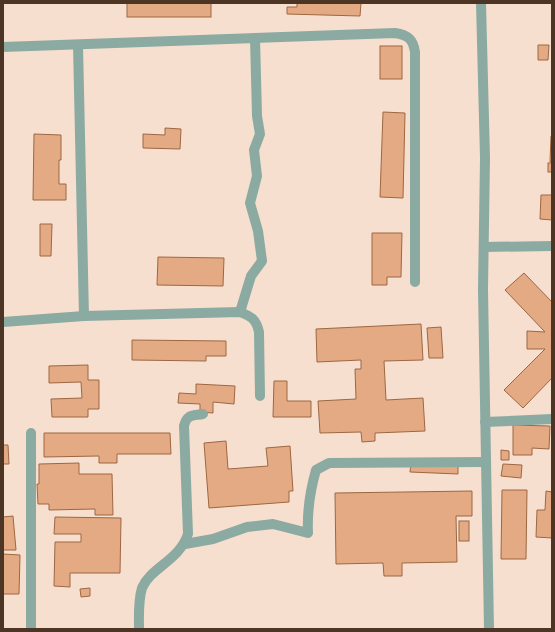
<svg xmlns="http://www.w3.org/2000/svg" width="555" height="632" font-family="'Noto Sans',sans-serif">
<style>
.building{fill:#e4aa83;stroke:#9d6742}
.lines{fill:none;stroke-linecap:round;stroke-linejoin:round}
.minor{stroke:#8baba2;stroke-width:10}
</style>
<rect width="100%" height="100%" fill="#f7dfcf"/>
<g class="building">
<rect x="127" y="3" width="84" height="14"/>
<polygon points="297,3 361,3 360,16 287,14 287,7 297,7"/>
<polygon points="538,45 549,45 548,60 538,60"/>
<rect x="380" y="46" width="22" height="33"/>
<polygon points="383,112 405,113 403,198 380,197"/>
<polygon points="165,128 181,129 180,149 143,148 143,134 165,135"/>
<polygon points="34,134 61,135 61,160 59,160 59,184 66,184 66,200 33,200"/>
<polygon points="551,136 552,136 552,162 550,162"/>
<rect x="548" y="163" width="4" height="9"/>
<polygon points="541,195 552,195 552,220 540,219"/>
<polygon points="40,224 52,224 51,256 40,256"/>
<polygon points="372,233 402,233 401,277 387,277 387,285 372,285"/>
<polygon points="158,257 224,258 223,286 157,285"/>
<polygon points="524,273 552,302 552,378 523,408 504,390 545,349 527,349 527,331 545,332 505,290"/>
<polygon points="421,324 423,360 384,361 386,400 423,398 425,431 375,433 375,441 362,442 361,432 320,433 318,401 356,399 355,369 361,369 361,360 317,362 316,329"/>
<polygon points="441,327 443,358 429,358 427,328"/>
<polygon points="132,340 226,341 226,356 206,356 206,361 132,360"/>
<polygon points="88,365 88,380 99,380 99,409 88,409 88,417 52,417 51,399 82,398 81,382 49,383 49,366"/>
<polygon points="274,381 287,381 287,401 311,401 311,417 273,417"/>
<polygon points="196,384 235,386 234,404 213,402 213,413 200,412 200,404 178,403 179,393 196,394"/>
<polygon points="513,425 550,426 549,449 532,448 532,455 513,455"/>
<polygon points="44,433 170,433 171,454 117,454 117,463 99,463 99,456 44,457"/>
<polygon points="226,441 228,469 268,466 266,448 290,446 293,491 289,491 289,502 209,508 204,443"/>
<polygon points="3,445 8,445 9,464 3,464"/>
<polygon points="501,450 509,451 509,460 501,460"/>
<polygon points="411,462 458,463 458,474 410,472"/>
<polygon points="79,463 79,474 112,474 113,515 95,515 95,509 49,510 49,504 38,504 37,484 39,484 39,464"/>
<polygon points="503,464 522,465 521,478 501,476"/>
<polygon points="502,490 527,490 526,559 501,559"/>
<polygon points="472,491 472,516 456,516 457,562 402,563 402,576 384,576 383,563 336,564 335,493"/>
<polygon points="546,491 552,492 552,538 536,537 537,510 545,510"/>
<polygon points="13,516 16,550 3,550 3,517"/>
<polygon points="55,517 121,518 120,573 70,573 70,587 54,586 55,542 81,542 81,534 54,534"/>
<rect x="459" y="521" width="10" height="20"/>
<polygon points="3,554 20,555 19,594 3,594"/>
<polygon points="90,588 90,596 81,597 80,589"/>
</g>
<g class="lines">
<g class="minor">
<polyline points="481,3 485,158 483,289 489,629"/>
<polyline points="78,45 84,316"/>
<path d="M3,47L395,33C408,35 413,39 415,52V282"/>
<polyline points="484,247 552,246"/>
<polyline points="240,312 251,276 262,261 258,231 250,203 257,176 254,150 260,134 257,116 255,38"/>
<path d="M3,322L84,316L240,312C252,317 256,319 259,332L260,396"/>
<polyline points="485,422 552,419"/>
<polyline points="31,433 31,629"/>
<path d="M185,544L213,539L247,527L273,524L308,533C307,511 310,491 316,470L329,463L486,462"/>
<path d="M139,629C139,616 138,601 142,588C151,567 179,561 188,534L184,426C187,414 192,416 203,414"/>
</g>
</g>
<rect width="555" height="632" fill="none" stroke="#4d3525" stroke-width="8"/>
</svg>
